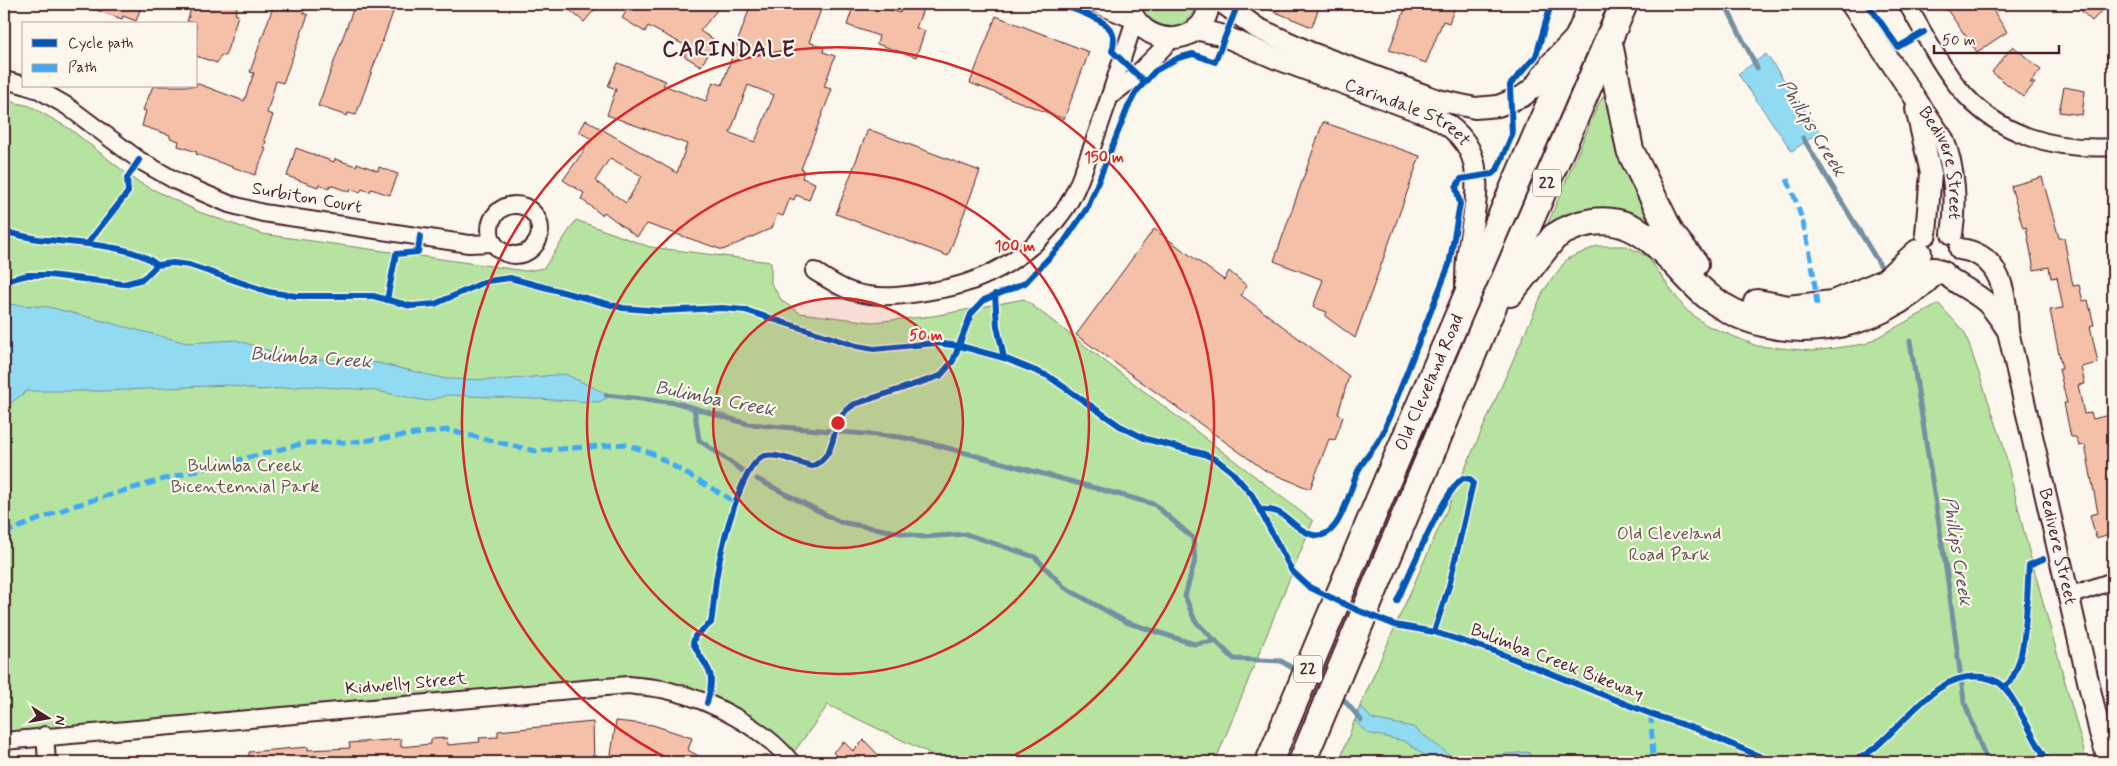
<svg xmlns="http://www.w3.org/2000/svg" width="2117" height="766" font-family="Mynerve,sans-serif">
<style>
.green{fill:#b6e3a0;stroke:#808166}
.water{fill:#91dbf2;stroke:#7590a2}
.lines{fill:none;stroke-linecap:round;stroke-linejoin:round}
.stream{stroke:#7590a2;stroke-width:5}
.building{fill:#f5c0a8;stroke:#4a1f2b;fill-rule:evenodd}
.minor-casing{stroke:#4a1f2b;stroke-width:20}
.tertiary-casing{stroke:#4a1f2b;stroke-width:24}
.trunk-casing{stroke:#4a1f2b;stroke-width:30}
.minor{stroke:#fbf7ec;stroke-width:16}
.tertiary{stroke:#fbf7ec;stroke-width:20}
.trunk{stroke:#fbf7ec;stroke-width:26}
.quiet{stroke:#3fa9f5;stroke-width:5;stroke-dasharray:10 5;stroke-linecap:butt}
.cycleway-casing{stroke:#fbf7ec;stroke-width:9}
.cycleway{stroke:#0057b8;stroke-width:6}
.ring{fill:none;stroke:#d62828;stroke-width:2.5}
.labels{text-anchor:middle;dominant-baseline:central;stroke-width:4.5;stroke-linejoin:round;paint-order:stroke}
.shield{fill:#fbf7ec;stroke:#7f6065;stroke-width:1}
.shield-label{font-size:16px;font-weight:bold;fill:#4a1f2b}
.street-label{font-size:18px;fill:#4a1f2b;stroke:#fbf7ec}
.park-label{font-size:18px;fill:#655048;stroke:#fbf7ec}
.water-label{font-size:19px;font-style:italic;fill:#5c4e5d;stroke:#fbf7ec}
.district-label{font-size:22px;font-weight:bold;letter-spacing:1px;fill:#4a1f2b;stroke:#fbf7ec}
.centre{fill:#d62828;stroke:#fbf7ec;stroke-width:2.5}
.ring-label{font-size:15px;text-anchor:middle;font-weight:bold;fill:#d62828;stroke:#fbf7ec;stroke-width:4.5;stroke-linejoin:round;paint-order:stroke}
</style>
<rect width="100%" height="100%" fill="#fbf7ec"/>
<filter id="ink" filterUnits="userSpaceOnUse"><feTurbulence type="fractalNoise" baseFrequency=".02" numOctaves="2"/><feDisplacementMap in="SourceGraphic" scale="10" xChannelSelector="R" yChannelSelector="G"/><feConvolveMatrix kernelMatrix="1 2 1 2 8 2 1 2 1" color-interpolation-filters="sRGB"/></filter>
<g filter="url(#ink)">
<g class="green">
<path d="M1138,4H1196C1187,36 1152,31 1138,4Z"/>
<polygon points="1607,91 1660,224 1650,232 1543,235 1598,105"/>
<polygon points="4,100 30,106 70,129 136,181 199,212 262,234 526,271 544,268 576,220 650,247 771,262 771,283 782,301 800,313 872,322 933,316 1024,299 1313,521 1215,762 948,762 828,705 789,759 739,719 628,685 4,741"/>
<polygon points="1597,246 1626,246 1647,256 1685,309 1706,325 1757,346 1813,351 1865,344 1939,304 1965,333 2002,441 2026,540 2087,762 1339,762 1360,706 1544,290 1567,259"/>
</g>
<g class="water">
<polygon points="1766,54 1820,132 1792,151 1738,74"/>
<polygon points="4,304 49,307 187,343 236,340 288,357 378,363 446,379 502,380 565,374 611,396 598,402 448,395 427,401 371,390 307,386 260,390 228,385 104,391 27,391 4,408"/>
<polygon points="1360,706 1372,719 1413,727 1455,759 1528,752 1536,762 1435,762 1404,741 1367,733 1355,721"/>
</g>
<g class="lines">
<g class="stream">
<polyline points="1725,4 1757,68"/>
<polyline points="1803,138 1880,265"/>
<polyline points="1910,341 1947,575 1964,701 1987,762"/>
<polyline points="606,395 677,403 748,424 900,437 929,443 1154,504 1193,538 1195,560 1185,596 1195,621 1234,659 1281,661 1299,672"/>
<polyline points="694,408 699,440 746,473"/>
<polyline points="757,479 840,522 923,537 966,534 1035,557 1064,587 1126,622 1194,644 1216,641"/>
<polyline points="1339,694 1361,720"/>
</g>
</g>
<g class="building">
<polygon points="85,4 132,4 141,7 136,21 123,16 122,19 85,6"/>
<polygon points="193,4 238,4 235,14 238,15 230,42 225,56 221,55 217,63 196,56 196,24 187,21"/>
<polygon points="274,4 306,4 303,13 308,15 283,83 276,81 267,113 273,115 264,140 266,141 264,148 266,149 255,175 196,154 197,152 178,146 179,141 170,138 170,135 142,126 146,111 143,110 153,86 196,86 196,83 244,101 254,73 250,72"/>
<polygon points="355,4 396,4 356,115 348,113 347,116 318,106"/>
<polygon points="562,4 599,4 584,22"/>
<polygon points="631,4 722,4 700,31 716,41 701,66 684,56 688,47 648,26 645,32 622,18"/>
<path d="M751,4H823L809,42L824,48L823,52L835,56L824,87L832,89L801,169L804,170L802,178L815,183L809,200L796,195L794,200L790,198L783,216L777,214L772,228L723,250L647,224L637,237L604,212L602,215L581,199L584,193L563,180L592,139L579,132L586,120L677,173L687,144L607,115L616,89L608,86L618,63L666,81L663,85L706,101L713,82L722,85ZM748,85L774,95L755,142L730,133ZM610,158L642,176L626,203L595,181Z"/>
<polygon points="854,4 873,4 900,13 903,4 925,4 916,28 925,31 916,57 877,44 879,36 847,25"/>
<polygon points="1256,4 1320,4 1312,27"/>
<polygon points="1407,4 1456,4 1449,23 1443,21 1426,63 1389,50"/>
<polygon points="1943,4 1989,4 2007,32 1977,52"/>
<polygon points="2074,4 2108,4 2092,21"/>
<polygon points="996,16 1089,52 1064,119 970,83"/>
<polygon points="2013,46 2041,70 2030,83 2035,83 2023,97 1992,72"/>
<polygon points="2064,87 2085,91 2082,115 2059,112"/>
<polygon points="1323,122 1420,156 1355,338 1325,316 1327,312 1313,307 1323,280 1274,261"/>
<polygon points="868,129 980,171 948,256 836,214"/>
<polygon points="296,148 334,162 335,159 356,166 357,163 378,171 379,167 398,174 390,195 371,189 370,192 362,189 360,192 351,189 350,192 330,185 329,188 319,184 318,187 287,176"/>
<polygon points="2042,177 2059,238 2064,238 2073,286 2079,285 2083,301 2088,300 2094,325 2090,326 2098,363 2081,367 2085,384 2078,385 2084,414 2091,413 2093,419 2113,414 2113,533 2096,538 2090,515 2098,513 2085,445 2079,446 2076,437 2071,437 2064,403 2067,403 2059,369 2062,369 2050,310 2063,308 2057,277 2051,278 2049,267 2034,270 2026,227 2023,228 2011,186"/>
<polygon points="1154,229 1224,280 1229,271 1247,286 1241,295 1349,376 1338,414 1343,417 1335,440 1329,439 1310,489 1266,471 1076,335"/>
<polygon points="616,721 653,725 692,738 688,750 709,762 610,762"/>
<polygon points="593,722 594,762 582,762 582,759 552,761 552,756 479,762 249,762 249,752 308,747 308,750 350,748 349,743 401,739 401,747 431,744 431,739 447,738 448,745 480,742 479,738 498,737 498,731"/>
<polygon points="864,740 885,762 840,762 833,752 844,742 853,751"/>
</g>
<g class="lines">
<g class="minor-casing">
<g id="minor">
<path d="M1907,4C1923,31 1939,64 1959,88C1997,135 2055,151 2113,147"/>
<polyline points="4,80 24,85"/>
<polyline points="26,86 39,90 67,106 139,160 176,181 229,204 263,213 469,244 493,243"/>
<polyline points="1112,95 1130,81 1172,39"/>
<circle cx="515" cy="230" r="25"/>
<path d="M814,271C826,278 841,289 854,292C882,300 910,295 937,290C987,282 1034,253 1063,212C1076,194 1083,171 1091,150C1107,107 1120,64 1135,20"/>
<polyline points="2069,596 2113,581"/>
<polyline points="45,735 47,762"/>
<path d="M4,741L628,685C642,687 657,687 670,691C711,700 765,729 791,762"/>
</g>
</g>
<g class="tertiary-casing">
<g id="tertiary">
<polyline points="1100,4 1132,17"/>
<path d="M1129,4C1139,49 1204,50 1209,4"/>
<polyline points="1224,4 1257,28 1309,52 1438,100 1475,108 1498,106 1523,96 1534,87 1551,63 1574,39"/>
<path id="s1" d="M1851,4L1943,139C1955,168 1957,203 1952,234"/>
<path id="s2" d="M1196,29L1224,36L1275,58L1429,115C1497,144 1474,202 1467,259C1466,269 1466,279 1466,290"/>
<polyline points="1916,109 1931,173 1926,234"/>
<path id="s3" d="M1960,249C2003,255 2006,296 2008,331L2100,733L2109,762"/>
<path d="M1942,271C1955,285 1973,290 1987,303C1995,311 2002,322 2008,331"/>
</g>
</g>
<g class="trunk-casing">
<g id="trunk">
<polyline points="1608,38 1630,150 1671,234 1695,264"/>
<path d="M1510,293L1554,237C1576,222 1605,216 1630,227C1662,241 1682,276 1709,297C1776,349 1878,332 1934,271"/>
<polyline points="1757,303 1788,309 1833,304 1886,282 1918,253"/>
<path id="s4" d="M1269,762L1390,474L1593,4"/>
<polyline points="1302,762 1484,327 1624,4"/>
</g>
</g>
<use href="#minor" class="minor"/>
<use href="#tertiary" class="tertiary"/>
<use href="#trunk" class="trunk"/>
<g class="quiet">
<path d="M1787,179C1806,222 1813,261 1817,307"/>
<polyline points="4,533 73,506 164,479 305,443 353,442 447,430 535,451 625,444 653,454 735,502"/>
<polyline points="1651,714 1653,762"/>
</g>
<g class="cycleway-casing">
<g id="cycleway">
<path d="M1062,4C1083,15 1123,20 1112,51L1145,82"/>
<polyline points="1868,4 1898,47 1924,32"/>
<path d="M4,232C15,234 27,237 38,239C69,243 135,244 157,265"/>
<polyline points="88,243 128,192 127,178 139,160"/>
<polyline points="4,281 28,275 49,275 124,284 143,279 157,265 173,263 189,265 269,292 296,296 373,296 411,306 435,304 487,281 510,278 623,308 660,311 722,308 745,310 857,346 874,349 936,343 960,346 1004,358 1048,376 1120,426 1146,439 1204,454 1217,460 1232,472 1252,495 1292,571 1309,587 1357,610 1395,625 1434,632 1494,651 1651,714 1696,729 1773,762"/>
<polyline points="995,294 997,326 1004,358"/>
<polyline points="387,300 396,254 418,252 420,236"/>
<path d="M1260,510C1288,508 1287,525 1310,534C1340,546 1349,489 1358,471C1365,457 1376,447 1383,433L1449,265L1460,204L1456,187L1461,179L1492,174L1497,170L1512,135L1510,85L1536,56L1551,4"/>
<path d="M1397,601C1410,574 1442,493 1463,478L1470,479L1473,483L1449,586L1434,632"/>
<path d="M2005,687C2029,665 2026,598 2029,565L2043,559"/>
<path d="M707,703C717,667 707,672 693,643L695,636L711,623C714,607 714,590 717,574C721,550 741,462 765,456C780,453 799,464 813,466C844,450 824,421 855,404L940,376L953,361L971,314L984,300L1025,283L1064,242L1088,207L1128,107L1136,92L1155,71L1178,58L1193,54L1215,62L1238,4"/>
<path d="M1851,762C1897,745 1927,669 1983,677C1990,679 1998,680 2003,686C2020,705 2032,740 2049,762"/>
</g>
</g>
<use href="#cycleway" class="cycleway"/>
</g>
</g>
<circle cx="838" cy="423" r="125" fill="#d62828" fill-opacity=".12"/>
<g class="ring">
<circle cx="838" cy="423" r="125"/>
<circle cx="838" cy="423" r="251"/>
<path d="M673 761A376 376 0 1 1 1003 761"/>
</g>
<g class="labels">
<g class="shield">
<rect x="1533" y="169.5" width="28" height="27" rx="4"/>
<rect x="1294" y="655.5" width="28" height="27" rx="4"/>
</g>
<g class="shield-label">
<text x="1547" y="183">22</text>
<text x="1308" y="669">22</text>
</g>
<g class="street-label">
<text stroke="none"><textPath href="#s2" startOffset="228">Carindale Street</textPath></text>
<text stroke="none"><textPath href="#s1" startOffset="186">Bedivere Street</textPath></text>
<text transform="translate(307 198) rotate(10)">Surbiton Court</text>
<text stroke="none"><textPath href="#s4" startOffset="412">Old Cleveland Road</textPath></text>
<text stroke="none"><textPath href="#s3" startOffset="326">Bedivere Street</textPath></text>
<text transform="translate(1557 662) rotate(21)">Bulimba Creek Bikeway</text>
<text transform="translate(406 684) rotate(-5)">Kidwelly Street</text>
</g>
<g class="park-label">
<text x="245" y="466">Bulimba Creek<tspan x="245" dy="21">Bicentennial Park</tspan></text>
<text x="1669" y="534">Old Cleveland<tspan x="1669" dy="21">Road Park</tspan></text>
</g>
<g class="water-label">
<text transform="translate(1812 128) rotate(58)">Phillips Creek</text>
<text transform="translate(311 358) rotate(4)">Bulimba Creek</text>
<text transform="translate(715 399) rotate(11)">Bulimba Creek</text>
<text transform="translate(1957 551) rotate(81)">Phillips Creek</text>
</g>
<g class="district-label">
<text x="729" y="50">CARINDALE</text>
</g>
</g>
<circle cx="838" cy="423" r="8" class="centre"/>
<g class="ring-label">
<text x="1104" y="162">150 m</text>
<text x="1015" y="251">100 m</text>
<text x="926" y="340">50 m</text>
</g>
<rect width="2117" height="766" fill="none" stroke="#fbf7ec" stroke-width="20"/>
<rect x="10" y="10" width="2097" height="746" fill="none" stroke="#4a1f2b" stroke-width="2" filter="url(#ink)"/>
<rect x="22" y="22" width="175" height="65" fill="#fbf7ec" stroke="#b4a19f"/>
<rect x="32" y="39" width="25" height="8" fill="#0057b8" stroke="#b4a19f"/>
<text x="68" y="48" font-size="15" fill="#4a1f2b">Cycle path</text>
<rect x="32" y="64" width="25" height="8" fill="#3fa9f5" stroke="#b4a19f"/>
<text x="68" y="72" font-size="15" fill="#4a1f2b">Path</text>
<g transform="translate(48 718) rotate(101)" stroke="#fbf7ec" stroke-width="4" paint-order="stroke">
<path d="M0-4L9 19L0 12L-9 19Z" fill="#4a1f2b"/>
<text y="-8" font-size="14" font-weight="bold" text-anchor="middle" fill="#4a1f2b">N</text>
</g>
<path d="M1934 45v8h125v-8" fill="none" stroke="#4a1f2b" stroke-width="2.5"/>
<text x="1942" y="45" font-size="15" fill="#4a1f2b" stroke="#fbf7ec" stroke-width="4" paint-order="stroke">50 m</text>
</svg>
